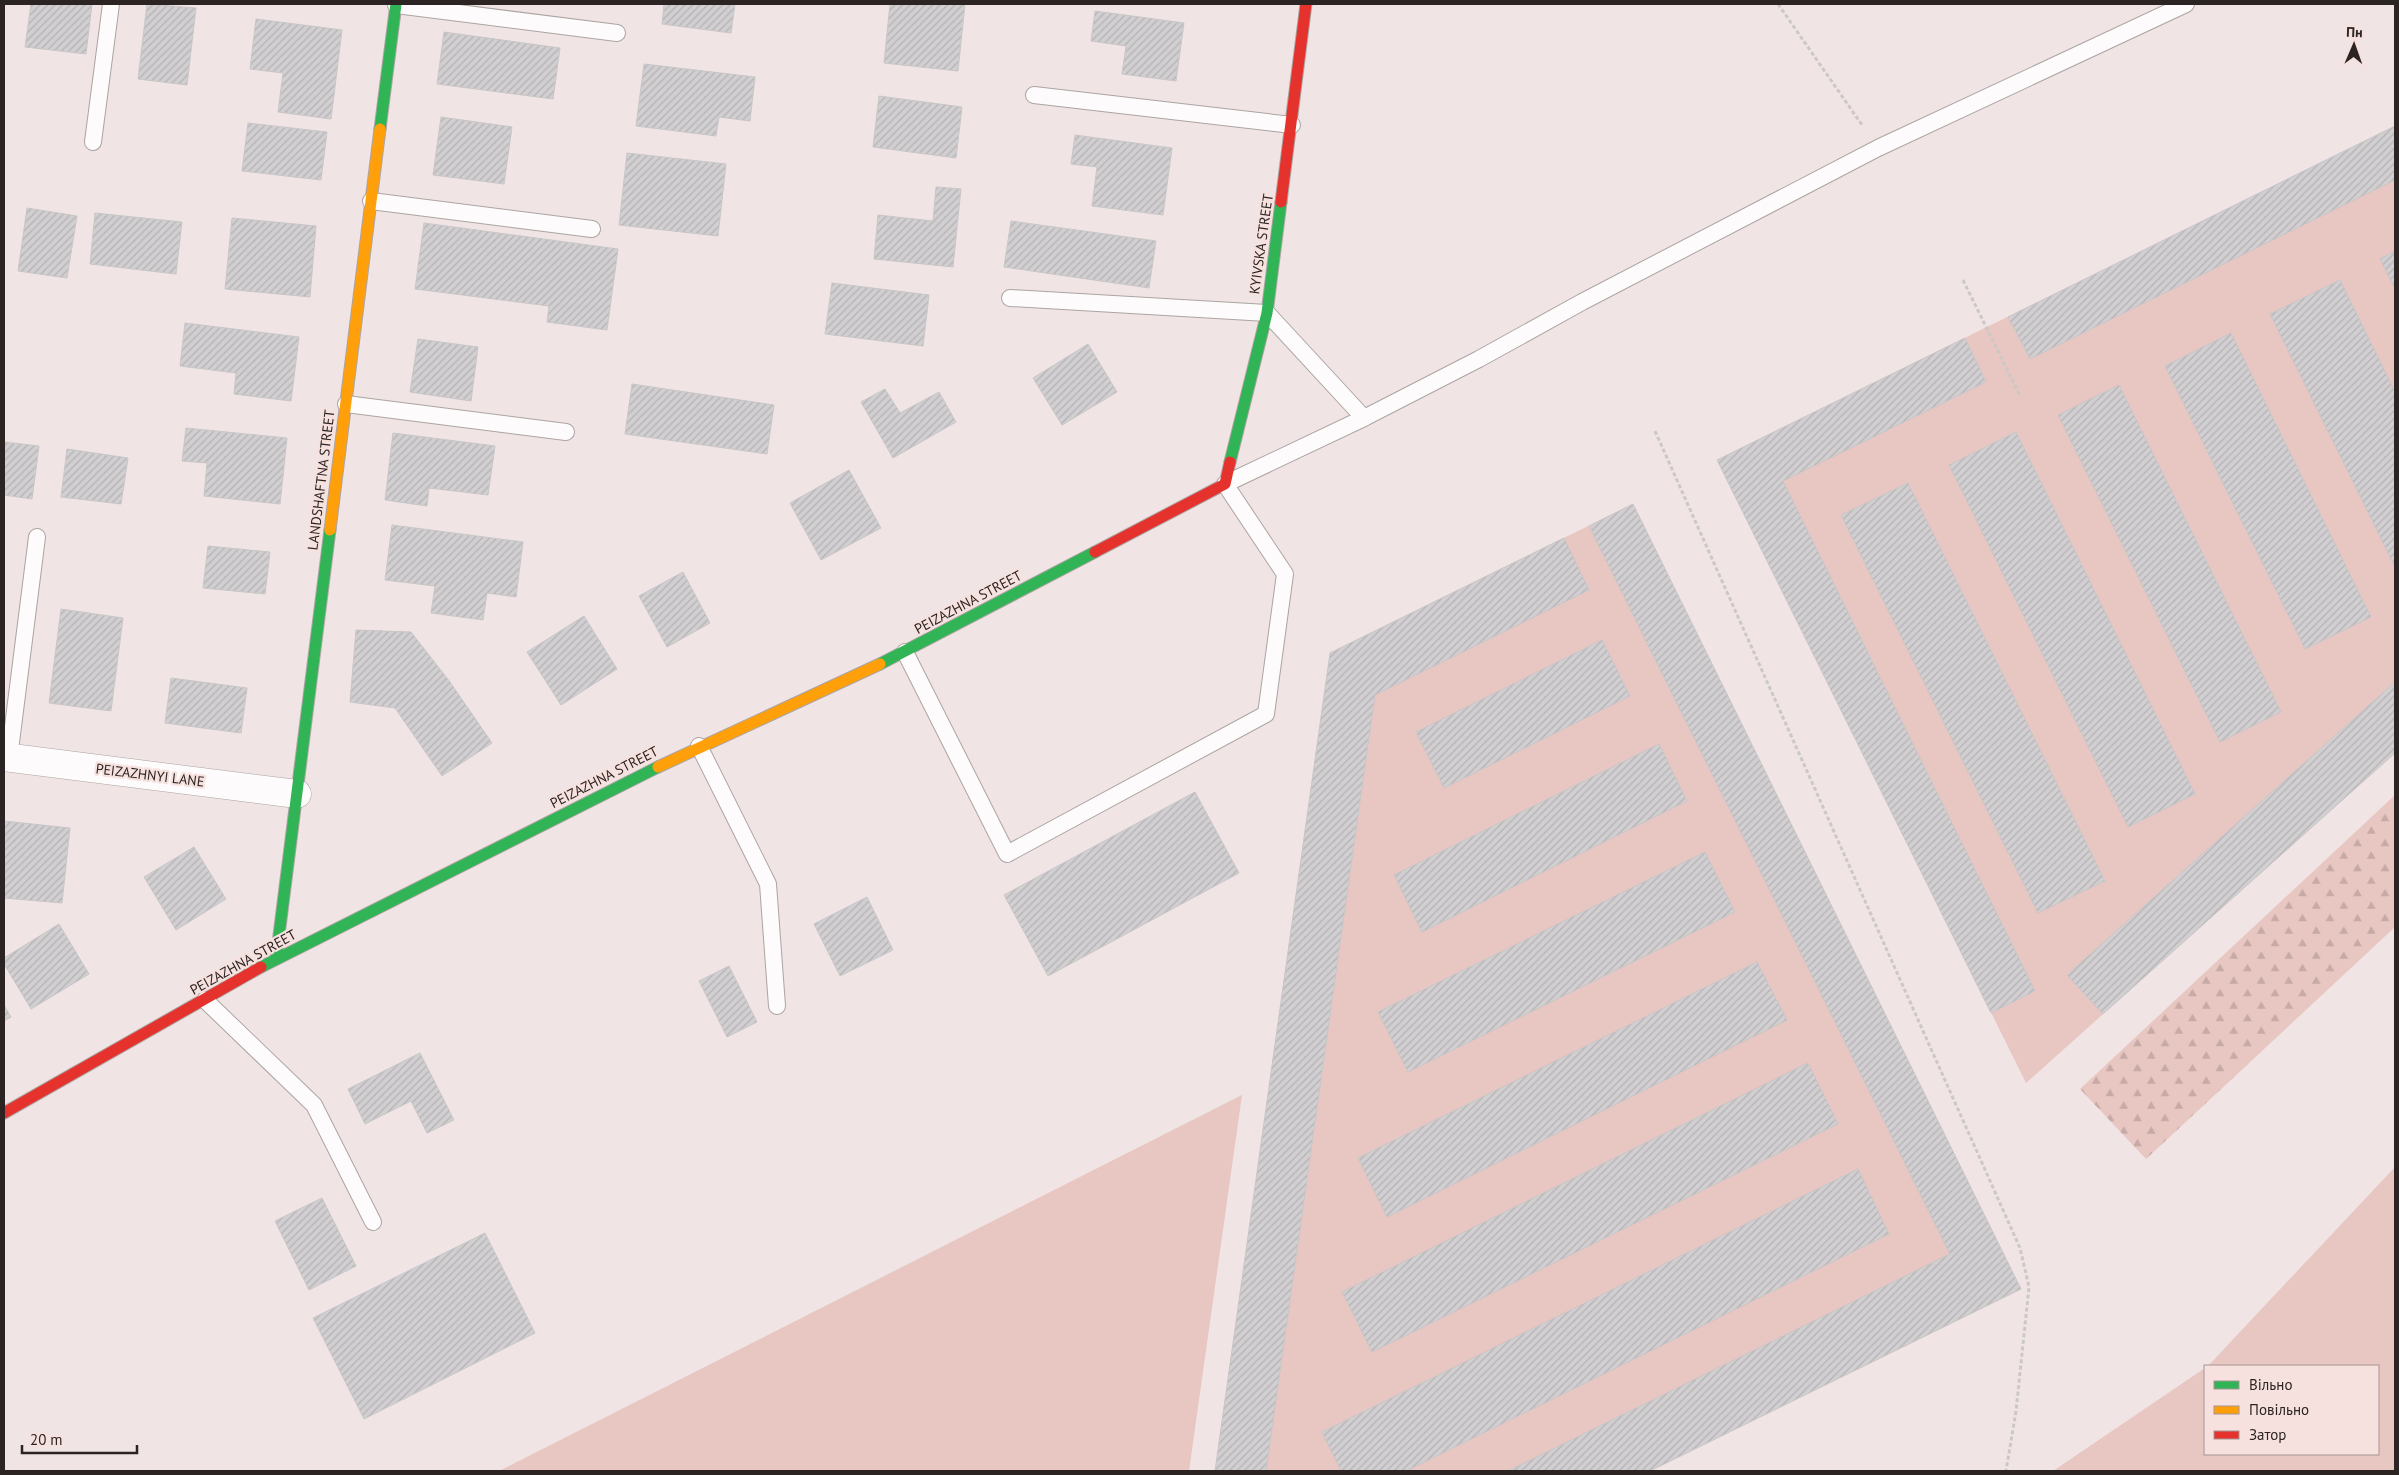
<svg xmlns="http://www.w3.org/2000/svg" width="2399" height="1475" font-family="'PT Sans',sans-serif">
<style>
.green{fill:#e8c6c1}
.forest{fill:url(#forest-firs)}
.building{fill:url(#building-hatch);stroke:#c9c6c8}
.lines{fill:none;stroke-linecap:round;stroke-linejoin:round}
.lane-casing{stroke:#aca4a3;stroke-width:18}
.street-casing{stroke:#aca4a3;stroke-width:29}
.fast-casing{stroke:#aca4a3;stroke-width:13}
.slow-casing{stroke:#aca4a3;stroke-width:13}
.jam-casing{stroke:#aca4a3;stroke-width:13}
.path{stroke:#ccc8c6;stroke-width:3;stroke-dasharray:4 2.5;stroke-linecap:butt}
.lane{stroke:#fdfbfb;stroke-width:16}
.street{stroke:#fdfbfb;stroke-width:28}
.fast{stroke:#30b455;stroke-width:11}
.slow{stroke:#ff9f0a;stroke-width:11}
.jam{stroke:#e5322d;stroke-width:11}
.labels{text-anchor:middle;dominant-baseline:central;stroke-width:4.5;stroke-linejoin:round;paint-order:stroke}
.street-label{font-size:14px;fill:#2b2422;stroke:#f6e1de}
</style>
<defs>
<pattern id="forest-firs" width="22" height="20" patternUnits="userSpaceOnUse" patternTransform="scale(1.25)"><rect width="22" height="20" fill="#e8c6c1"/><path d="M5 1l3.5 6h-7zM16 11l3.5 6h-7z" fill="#c7aaa6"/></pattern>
<pattern id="building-hatch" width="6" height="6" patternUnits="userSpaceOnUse" patternTransform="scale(1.25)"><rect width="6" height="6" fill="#d1cfd1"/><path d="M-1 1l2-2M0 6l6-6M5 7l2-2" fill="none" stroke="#b4b2b3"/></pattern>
</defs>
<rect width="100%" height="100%" fill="#f0e5e4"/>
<g class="green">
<polygon points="2395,126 2395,753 2026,1083 1717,460"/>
<polygon points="1633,504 2021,1289 1650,1471 1215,1471 1330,653"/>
<polygon points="1242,1095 1189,1471 499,1471"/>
<polygon points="2395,1167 2395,1471 2053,1471 2205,1368 2205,1454 2378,1454 2378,1366 2208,1366"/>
</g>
<polygon class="forest" points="2395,795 2395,927 2146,1159 2080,1089"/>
<g class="building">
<polygon points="31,4 92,4 86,54 25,47"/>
<polygon points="147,4 196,8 187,85 138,79"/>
<polygon points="664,4 735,4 731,33 662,24"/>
<polygon points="890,4 965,4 958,71 884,63"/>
<polygon points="1095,11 1184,23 1176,81 1122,74 1126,46 1091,41"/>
<polygon points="256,19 342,30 331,119 278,112 283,73 250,69"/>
<polygon points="444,32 560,48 553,99 437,84"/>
<polygon points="644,64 755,77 750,121 719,117 716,136 636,126"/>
<polygon points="879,96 962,107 956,158 873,147"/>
<polygon points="441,117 512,127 504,184 433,175"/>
<polygon points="248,123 327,132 321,180 242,171"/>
<polygon points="2395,126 2395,180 2030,359 2008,317"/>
<polygon points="1075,135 1172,148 1163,215 1092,206 1097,167 1071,164"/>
<polygon points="627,153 726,164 718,236 619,225"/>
<polygon points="936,187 961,189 953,267 874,259 878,215 933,221"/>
<polygon points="27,208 77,216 67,278 18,271"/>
<polygon points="95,213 182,222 176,274 90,264"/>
<polygon points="232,218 316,226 310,297 225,289"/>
<polygon points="1011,221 1156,241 1149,288 1004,267"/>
<polygon points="424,223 618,249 607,330 547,322 549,306 415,289"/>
<polygon points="2395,251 2395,289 2380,259"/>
<polygon points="2340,280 2395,392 2395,567 2270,314"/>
<polygon points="832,283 929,295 923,346 825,334"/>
<polygon points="185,323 299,337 291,401 234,394 236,373 180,366"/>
<polygon points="2231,333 2371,617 2305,649 2165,366"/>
<polygon points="1965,338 1986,382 1783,481 2035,991 1991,1013 1717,460"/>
<polygon points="418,339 478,347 471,401 410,392"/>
<polygon points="1088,344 1117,392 1062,425 1033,378"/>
<polygon points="632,384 774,405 767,454 625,434"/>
<polygon points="2119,385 2281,712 2220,742 2058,415"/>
<polygon points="885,389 900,413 939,392 956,422 893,458 861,402"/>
<polygon points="186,428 287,438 280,504 204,496 207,463 182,461"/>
<polygon points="2016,432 2195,794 2128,827 1949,465"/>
<polygon points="393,433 495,446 488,495 429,488 427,506 385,500"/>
<polygon points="4,442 39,446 32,499 4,495"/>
<polygon points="67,449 128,458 121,504 61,497"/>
<polygon points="849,470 881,528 821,560 790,503"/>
<polygon points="1908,483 2105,881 2038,913 1841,515"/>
<polygon points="1633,504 2021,1289 1650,1471 1508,1471 1950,1254 1589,526"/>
<polygon points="392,525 523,542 516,597 487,593 483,620 431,613 435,586 385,580"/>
<polygon points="1564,538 1589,590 1375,695 1266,1471 1215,1471 1330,653"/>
<polygon points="208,546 270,552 265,594 203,588"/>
<polygon points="683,572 710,623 667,647 639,596"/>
<polygon points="61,609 123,618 111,711 49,703"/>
<polygon points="584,616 617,669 561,705 527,652"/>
<polygon points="356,630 411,632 450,682 492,743 442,776 395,708 350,702"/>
<polygon points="1602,640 1630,696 1444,788 1416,732"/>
<polygon points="171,678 247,688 241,733 165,723"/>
<polygon points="2395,682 2395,753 2103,1014 2067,975"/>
<polygon points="1659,744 1687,801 1422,932 1394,875"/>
<polygon points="1195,792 1239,873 1048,976 1004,895"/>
<polygon points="4,821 70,828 62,903 4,898"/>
<polygon points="194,847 226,899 176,930 144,877"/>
<polygon points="1705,852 1735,912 1408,1072 1378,1012"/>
<polygon points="867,897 893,950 840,976 814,924"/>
<polygon points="59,924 89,974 31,1009 4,964 4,958"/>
<polygon points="1757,962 1787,1020 1387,1217 1358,1158"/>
<polygon points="729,966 757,1022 727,1037 699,981"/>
<polygon points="4,1005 11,1017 4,1021"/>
<polygon points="420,1053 454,1120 427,1133 411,1101 365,1124 348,1089"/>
<polygon points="1808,1063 1838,1124 1372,1352 1342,1292"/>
<polygon points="1858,1169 1889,1234 1406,1471 1341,1471 1322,1432"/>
<polygon points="322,1198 356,1266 309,1290 275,1221"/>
<polygon points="485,1233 535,1333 364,1419 313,1318"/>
</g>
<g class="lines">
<g class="lane-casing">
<g id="lane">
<polyline points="396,5 617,33"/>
<polyline points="1034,95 1292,125"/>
<polyline points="93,142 111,4"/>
<polyline points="371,201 592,229"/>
<polyline points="1010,298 1267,313 1364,418"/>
<polyline points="346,404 566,432"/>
<polyline points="905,652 1007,854 1266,714 1285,574 1225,484 1364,418 1479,359 1582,302 1878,148 2186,4"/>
<polyline points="699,746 768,884 777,1006"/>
<polyline points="9,758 37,537"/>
<polyline points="205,1000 314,1105 373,1222"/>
</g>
</g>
<g class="street-casing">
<polyline id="street" points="4,757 297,794"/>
</g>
<g class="fast-casing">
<g id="fast">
<polyline points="380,129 396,4"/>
<polyline points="1230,462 1267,313 1281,202"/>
<polyline points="880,664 1095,552"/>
<polyline points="276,959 330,530"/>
<polyline points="261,967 658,767"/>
</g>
</g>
<g class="slow-casing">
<g id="slow">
<polyline points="330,530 380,129"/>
<polyline points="658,767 880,664"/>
</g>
</g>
<g class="jam-casing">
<g id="jam">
<polyline points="1281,202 1306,4"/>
<polyline points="1095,552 1225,484 1230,462"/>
<polyline points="4,1113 261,967"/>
</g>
</g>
<g class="path">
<polyline points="1778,4 1862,125"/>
<polyline points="1963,280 2020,396"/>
<polyline points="1655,431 2020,1248 2029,1287 2016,1411 2006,1471"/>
</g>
<use href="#lane" class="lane"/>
<use href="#street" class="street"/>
<use href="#fast" class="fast"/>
<use href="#slow" class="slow"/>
<use href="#jam" class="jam"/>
</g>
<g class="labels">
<g class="street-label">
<text transform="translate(1261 244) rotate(-82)">KYIVSKA STREET</text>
<text transform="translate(321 480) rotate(-83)">LANDSHAFTNA STREET</text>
<text transform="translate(968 602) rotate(-28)">PEIZAZHNA STREET</text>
<text transform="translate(150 775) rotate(7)">PEIZAZHNYI LANE</text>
<text transform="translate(604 777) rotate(-27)">PEIZAZHNA STREET</text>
<text transform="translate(243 962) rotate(-29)">PEIZAZHNA STREET</text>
</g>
</g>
<rect width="2399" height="1475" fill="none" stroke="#2b2422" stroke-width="10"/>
<rect x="2204" y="1365" width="175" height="90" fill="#f6e1de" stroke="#a59593"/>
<rect x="2214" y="1381" width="25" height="8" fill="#30b455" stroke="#a59593"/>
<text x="2249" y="1390" font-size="15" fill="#2b2422">Вільно</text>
<rect x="2214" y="1406" width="25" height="8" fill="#ff9f0a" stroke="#a59593"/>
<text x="2249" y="1415" font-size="15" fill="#2b2422">Повільно</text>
<rect x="2214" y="1431" width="25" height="8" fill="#e5322d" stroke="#a59593"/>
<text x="2249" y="1440" font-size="15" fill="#2b2422">Затор</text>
<g transform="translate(2354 45) rotate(2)" stroke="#f6e1de" stroke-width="4" paint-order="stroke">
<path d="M0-4L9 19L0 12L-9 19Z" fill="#2b2422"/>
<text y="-8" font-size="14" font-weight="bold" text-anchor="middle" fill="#2b2422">Пн</text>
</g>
<path d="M22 1445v8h115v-8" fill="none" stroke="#2b2422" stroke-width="2.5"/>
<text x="30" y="1445" font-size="15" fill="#2b2422" stroke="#f6e1de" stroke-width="4" paint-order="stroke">20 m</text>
</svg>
